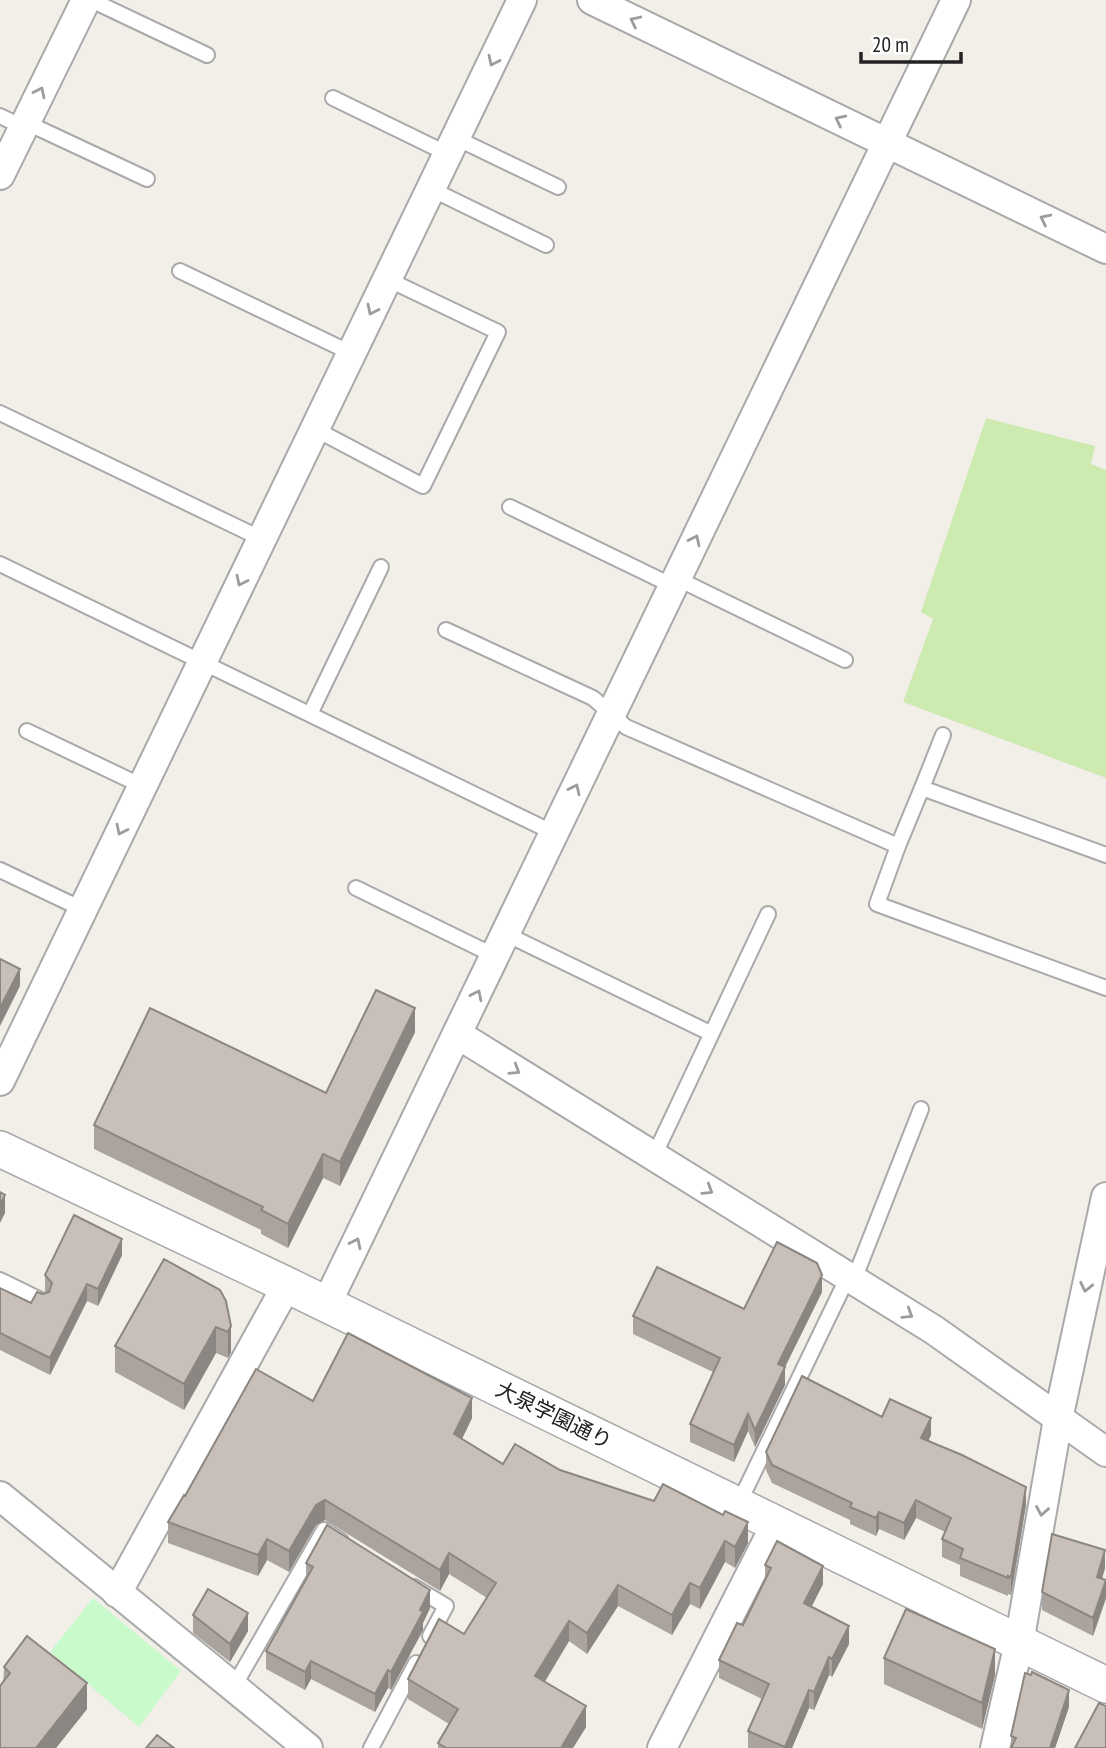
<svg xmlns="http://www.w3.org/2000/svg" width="1106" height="1748" font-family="'PT Sans Narrow','Noto Sans JP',sans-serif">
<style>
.grass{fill:#cdebb0}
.park{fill:#c8facc}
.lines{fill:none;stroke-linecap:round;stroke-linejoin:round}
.service-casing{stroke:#a9a9a9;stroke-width:18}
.minor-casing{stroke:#a9a9a9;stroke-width:32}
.tertiary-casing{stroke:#a9a9a9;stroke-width:38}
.service{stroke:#fff;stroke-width:14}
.minor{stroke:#fff;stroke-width:28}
.tertiary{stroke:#fff;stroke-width:35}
.wall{fill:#aba49e}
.shaded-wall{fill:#8b8681}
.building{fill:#c7bfb8;stroke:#8b8681;stroke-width:2}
.oneway{stroke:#9c9c9c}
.labels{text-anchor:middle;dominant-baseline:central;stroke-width:6;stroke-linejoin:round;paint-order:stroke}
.street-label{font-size:21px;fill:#222;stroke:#fff}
</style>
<rect width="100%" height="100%" fill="#f2efe9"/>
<polygon class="grass" points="986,418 1095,446 1091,464 1106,470 1106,778 903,702 933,619 921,612"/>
<polygon class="park" points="93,1598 181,1671 139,1727 50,1652"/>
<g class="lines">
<g class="service-casing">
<g id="service">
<polyline points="91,0 207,55"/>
<polyline points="333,98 448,154"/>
<polyline points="0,116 23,127"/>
<polyline points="25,122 147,179"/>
<polyline points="456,138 558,187"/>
<polyline points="431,189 546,245"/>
<polyline points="180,271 351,353"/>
<polyline points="0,413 262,539"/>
<polyline points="315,429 423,486 498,332 387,279"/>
<polyline points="510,507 673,586"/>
<polyline points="0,564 554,833"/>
<polyline points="676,578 845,660"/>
<polyline points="446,630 593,698 626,727 898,846 922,788 1106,855"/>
<polyline points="310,714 381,567"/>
<polyline points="27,731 142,786"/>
<polyline points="922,788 943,735"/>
<polyline points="898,846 877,904 1106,988"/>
<polyline points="0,870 82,909"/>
<polyline points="356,888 495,956"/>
<polyline points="506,934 710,1033"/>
<polyline points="654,1156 768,914"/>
<polyline points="0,1280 43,1301"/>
<polyline points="738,1505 842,1289 859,1267 921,1109"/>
<polyline points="414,1587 446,1606 430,1636"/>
<polyline points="233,1688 324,1530 341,1541"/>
<polyline points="371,1748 416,1663"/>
</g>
</g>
<g class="minor-casing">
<g id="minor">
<polyline points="592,0 1106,249"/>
<polyline points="0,175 86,0"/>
<polyline points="457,1034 934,1330 1106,1452"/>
<polyline points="0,1081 522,0"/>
<polyline points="326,1305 956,0"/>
<polyline points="0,1496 308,1748"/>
<polyline points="117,1593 287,1285"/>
<polyline points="662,1748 776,1524"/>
<polyline points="995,1748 1019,1643 1058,1419 1106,1197"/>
</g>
</g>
<g class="tertiary-casing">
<polyline id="tertiary" points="0,1149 287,1285 1106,1685"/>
</g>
<use href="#service" class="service"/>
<use href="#minor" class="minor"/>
<use href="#tertiary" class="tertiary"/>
</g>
<g class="wall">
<polygon points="415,1032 340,1186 323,1178 288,1248 261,1234 261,1230 94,1149 94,1125 326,1093"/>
<polygon points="122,1255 98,1306 87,1301 50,1375 0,1350 0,1288 31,1303 43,1294 46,1293 45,1291 45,1275"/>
<polygon points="822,1292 785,1367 785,1385 755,1447 748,1431 734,1462 690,1442 690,1424 713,1372 633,1334 633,1316 744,1309"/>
<polygon points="226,1301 231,1352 228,1358 216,1353 184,1410 115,1372 115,1346"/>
<polygon points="313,1401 472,1418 462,1439 503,1464 560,1470 748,1543 735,1568 725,1562 700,1609 690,1604 672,1635 618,1606 587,1654 569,1641 545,1682 586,1727 573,1748 438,1748 438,1743 449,1724 408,1699 408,1679 464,1634 487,1598 449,1574 440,1591 325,1520 316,1525 289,1572 267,1560 258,1576 168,1543 168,1522 185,1496"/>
<polygon points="882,1417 931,1435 928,1441 1026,1505 1011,1595 1008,1594 1008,1596 960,1576 960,1565 942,1557 942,1539 945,1532 916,1518 904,1540 879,1529 876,1536 850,1524 850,1520 772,1483 766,1470 766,1452"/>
<polygon points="306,1563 430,1608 423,1623 423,1630 391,1690 388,1688 375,1712 311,1679 305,1690 266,1669 266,1651 306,1579"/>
<polygon points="765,1565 823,1584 812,1606 849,1644 832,1677 829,1675 814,1710 809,1708 792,1748 748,1748 748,1731 762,1699 719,1678 719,1660 743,1625 765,1581"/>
<polygon points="1105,1568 1102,1579 1106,1598 1093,1636 1042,1610 1042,1592"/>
<polygon points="193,1615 248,1631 230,1662 193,1633"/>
<polygon points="884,1658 995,1675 982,1729 884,1684"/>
<polygon points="4,1667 87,1709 56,1748 0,1748"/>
<polygon points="1069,1707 1055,1748 1011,1748 1011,1736"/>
</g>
<g class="shaded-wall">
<polygon points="20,969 20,986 0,1026 0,1008"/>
<polygon points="415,1008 415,1032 340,1186 340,1162"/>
<polygon points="323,1154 323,1178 288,1248 288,1224"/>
<polygon points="5,1195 5,1213 0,1223 0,1205"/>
<polygon points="122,1239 122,1255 98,1306 98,1289"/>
<polygon points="822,1275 822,1292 778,1381 778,1364"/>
<polygon points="87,1284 87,1301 50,1375 50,1358"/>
<polygon points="231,1326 231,1352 228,1358 228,1332"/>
<polygon points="216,1327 216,1353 184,1410 184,1384"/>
<polygon points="785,1367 785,1385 755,1447 755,1430"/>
<polygon points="472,1398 472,1418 454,1455 454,1434"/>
<polygon points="748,1414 748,1431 734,1462 734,1445"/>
<polygon points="931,1418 931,1435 921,1456 921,1438"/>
<polygon points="1026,1487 1026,1505 1011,1595 1011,1577"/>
<polygon points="325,1500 325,1520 316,1525 289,1572 289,1551 316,1505"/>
<polygon points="916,1500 916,1518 904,1540 904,1523"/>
<polygon points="879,1512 879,1529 876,1536 876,1518"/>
<polygon points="748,1522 748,1543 735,1568 735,1547"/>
<polygon points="267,1539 267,1560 258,1576 258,1555"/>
<polygon points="725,1541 725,1562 700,1609 700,1588"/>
<polygon points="1105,1550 1105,1568 1097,1595 1097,1577"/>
<polygon points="449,1553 449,1574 440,1591 440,1570"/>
<polygon points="823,1566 823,1584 804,1621 804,1603"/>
<polygon points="1106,1580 1106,1598 1093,1636 1093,1618"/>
<polygon points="690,1583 690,1604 672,1635 672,1615"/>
<polygon points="618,1585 618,1606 587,1654 587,1633"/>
<polygon points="430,1590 430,1608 423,1623 423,1630 391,1690 391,1672 420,1610"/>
<polygon points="248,1613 248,1631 230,1662 230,1644"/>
<polygon points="569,1621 569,1641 535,1697 535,1676"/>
<polygon points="849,1626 849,1644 832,1677 832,1659"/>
<polygon points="995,1649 995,1675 982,1729 982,1703"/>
<polygon points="829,1657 829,1675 814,1710 814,1692"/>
<polygon points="311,1661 311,1679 305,1690 305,1672"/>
<polygon points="388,1670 388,1688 375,1712 375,1694"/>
<polygon points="87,1683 87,1709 56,1748 36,1748"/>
<polygon points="809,1690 809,1708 792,1748 785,1748"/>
<polygon points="1069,1690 1069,1707 1055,1748 1050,1748"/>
<polygon points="586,1706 586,1727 573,1748 561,1748"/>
</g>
<g class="building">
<polygon points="0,959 20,969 0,1008"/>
<polygon points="376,990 415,1008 340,1162 323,1154 288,1224 261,1210 263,1207 94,1125 150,1008 326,1093"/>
<polygon points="0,1192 5,1195 0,1205"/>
<polygon points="74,1215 122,1239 98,1289 87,1284 50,1358 0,1333 0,1288 31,1303 37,1292 43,1294 49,1292 52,1283 45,1275"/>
<polygon points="777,1242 817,1263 822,1275 778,1364 785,1367 755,1430 748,1414 734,1445 690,1424 720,1358 633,1316 657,1267 744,1309"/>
<polygon points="164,1259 220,1290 226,1301 231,1326 228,1332 216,1327 184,1384 115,1346"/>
<polygon points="348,1333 472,1398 454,1434 503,1464 515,1444 560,1470 654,1501 663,1484 723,1515 725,1511 748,1522 735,1547 725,1541 700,1588 690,1583 672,1615 618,1585 587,1633 569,1621 535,1676 586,1706 561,1748 446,1748 438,1743 458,1709 408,1679 439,1619 464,1634 496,1583 449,1553 440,1570 325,1500 316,1505 289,1551 267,1539 258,1555 168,1522 184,1495 185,1496 256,1369 313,1401"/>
<polygon points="802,1376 882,1417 890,1399 931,1418 921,1438 962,1455 1026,1487 1011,1577 1008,1576 1008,1578 960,1558 963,1549 942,1539 951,1518 916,1500 904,1523 879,1512 876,1518 850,1507 852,1503 772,1465 766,1452"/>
<polygon points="327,1525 430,1590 420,1610 423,1612 391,1672 388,1670 375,1694 311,1661 305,1672 266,1651 313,1567 306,1563"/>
<polygon points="1052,1534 1105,1550 1097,1577 1106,1580 1093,1618 1042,1592"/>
<polygon points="777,1541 823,1566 804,1603 849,1626 832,1659 829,1657 814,1692 809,1690 785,1747 748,1731 769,1684 719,1660 737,1623 743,1625 771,1568 765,1565"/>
<polygon points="208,1589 248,1613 230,1644 193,1615"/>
<polygon points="906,1609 995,1649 982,1703 884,1658"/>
<polygon points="27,1636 87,1683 36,1748 0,1748 0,1686 10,1673 4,1667"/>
<polygon points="1032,1672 1069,1690 1050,1748 1011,1748 1016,1738 1011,1736 1025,1673 1031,1675"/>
<polygon points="1099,1703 1106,1706 1106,1748 1075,1748"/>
<polygon points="157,1735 174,1748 146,1748"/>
</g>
<defs><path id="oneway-chevron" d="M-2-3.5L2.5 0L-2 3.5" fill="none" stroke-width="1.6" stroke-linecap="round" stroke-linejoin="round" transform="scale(1.75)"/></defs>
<g class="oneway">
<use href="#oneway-chevron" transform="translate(635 21) rotate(-154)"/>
<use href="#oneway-chevron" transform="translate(493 61) rotate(116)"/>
<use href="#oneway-chevron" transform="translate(40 92) rotate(-64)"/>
<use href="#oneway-chevron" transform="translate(840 120) rotate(-154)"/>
<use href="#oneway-chevron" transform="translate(1045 219) rotate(-154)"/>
<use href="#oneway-chevron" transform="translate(372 310) rotate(116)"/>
<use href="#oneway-chevron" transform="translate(695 540) rotate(-64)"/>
<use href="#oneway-chevron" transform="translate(241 581) rotate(116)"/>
<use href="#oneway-chevron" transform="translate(575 789) rotate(-65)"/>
<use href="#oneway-chevron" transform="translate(121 830) rotate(116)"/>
<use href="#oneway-chevron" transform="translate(477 995) rotate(-64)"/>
<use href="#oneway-chevron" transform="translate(515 1070) rotate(32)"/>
<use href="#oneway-chevron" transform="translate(708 1190) rotate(32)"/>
<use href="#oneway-chevron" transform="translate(356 1243) rotate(-64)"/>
<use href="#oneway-chevron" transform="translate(1086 1287) rotate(102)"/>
<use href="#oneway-chevron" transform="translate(908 1314) rotate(32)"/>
<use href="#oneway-chevron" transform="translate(1042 1511) rotate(100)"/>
</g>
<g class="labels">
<g class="street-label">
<text transform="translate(554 1415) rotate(26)">大泉学園通り</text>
</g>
</g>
<path d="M861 52v10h100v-10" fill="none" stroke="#222222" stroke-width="3.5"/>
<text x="872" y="52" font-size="21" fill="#222222" stroke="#ffffff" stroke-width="5" paint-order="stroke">20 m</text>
</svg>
